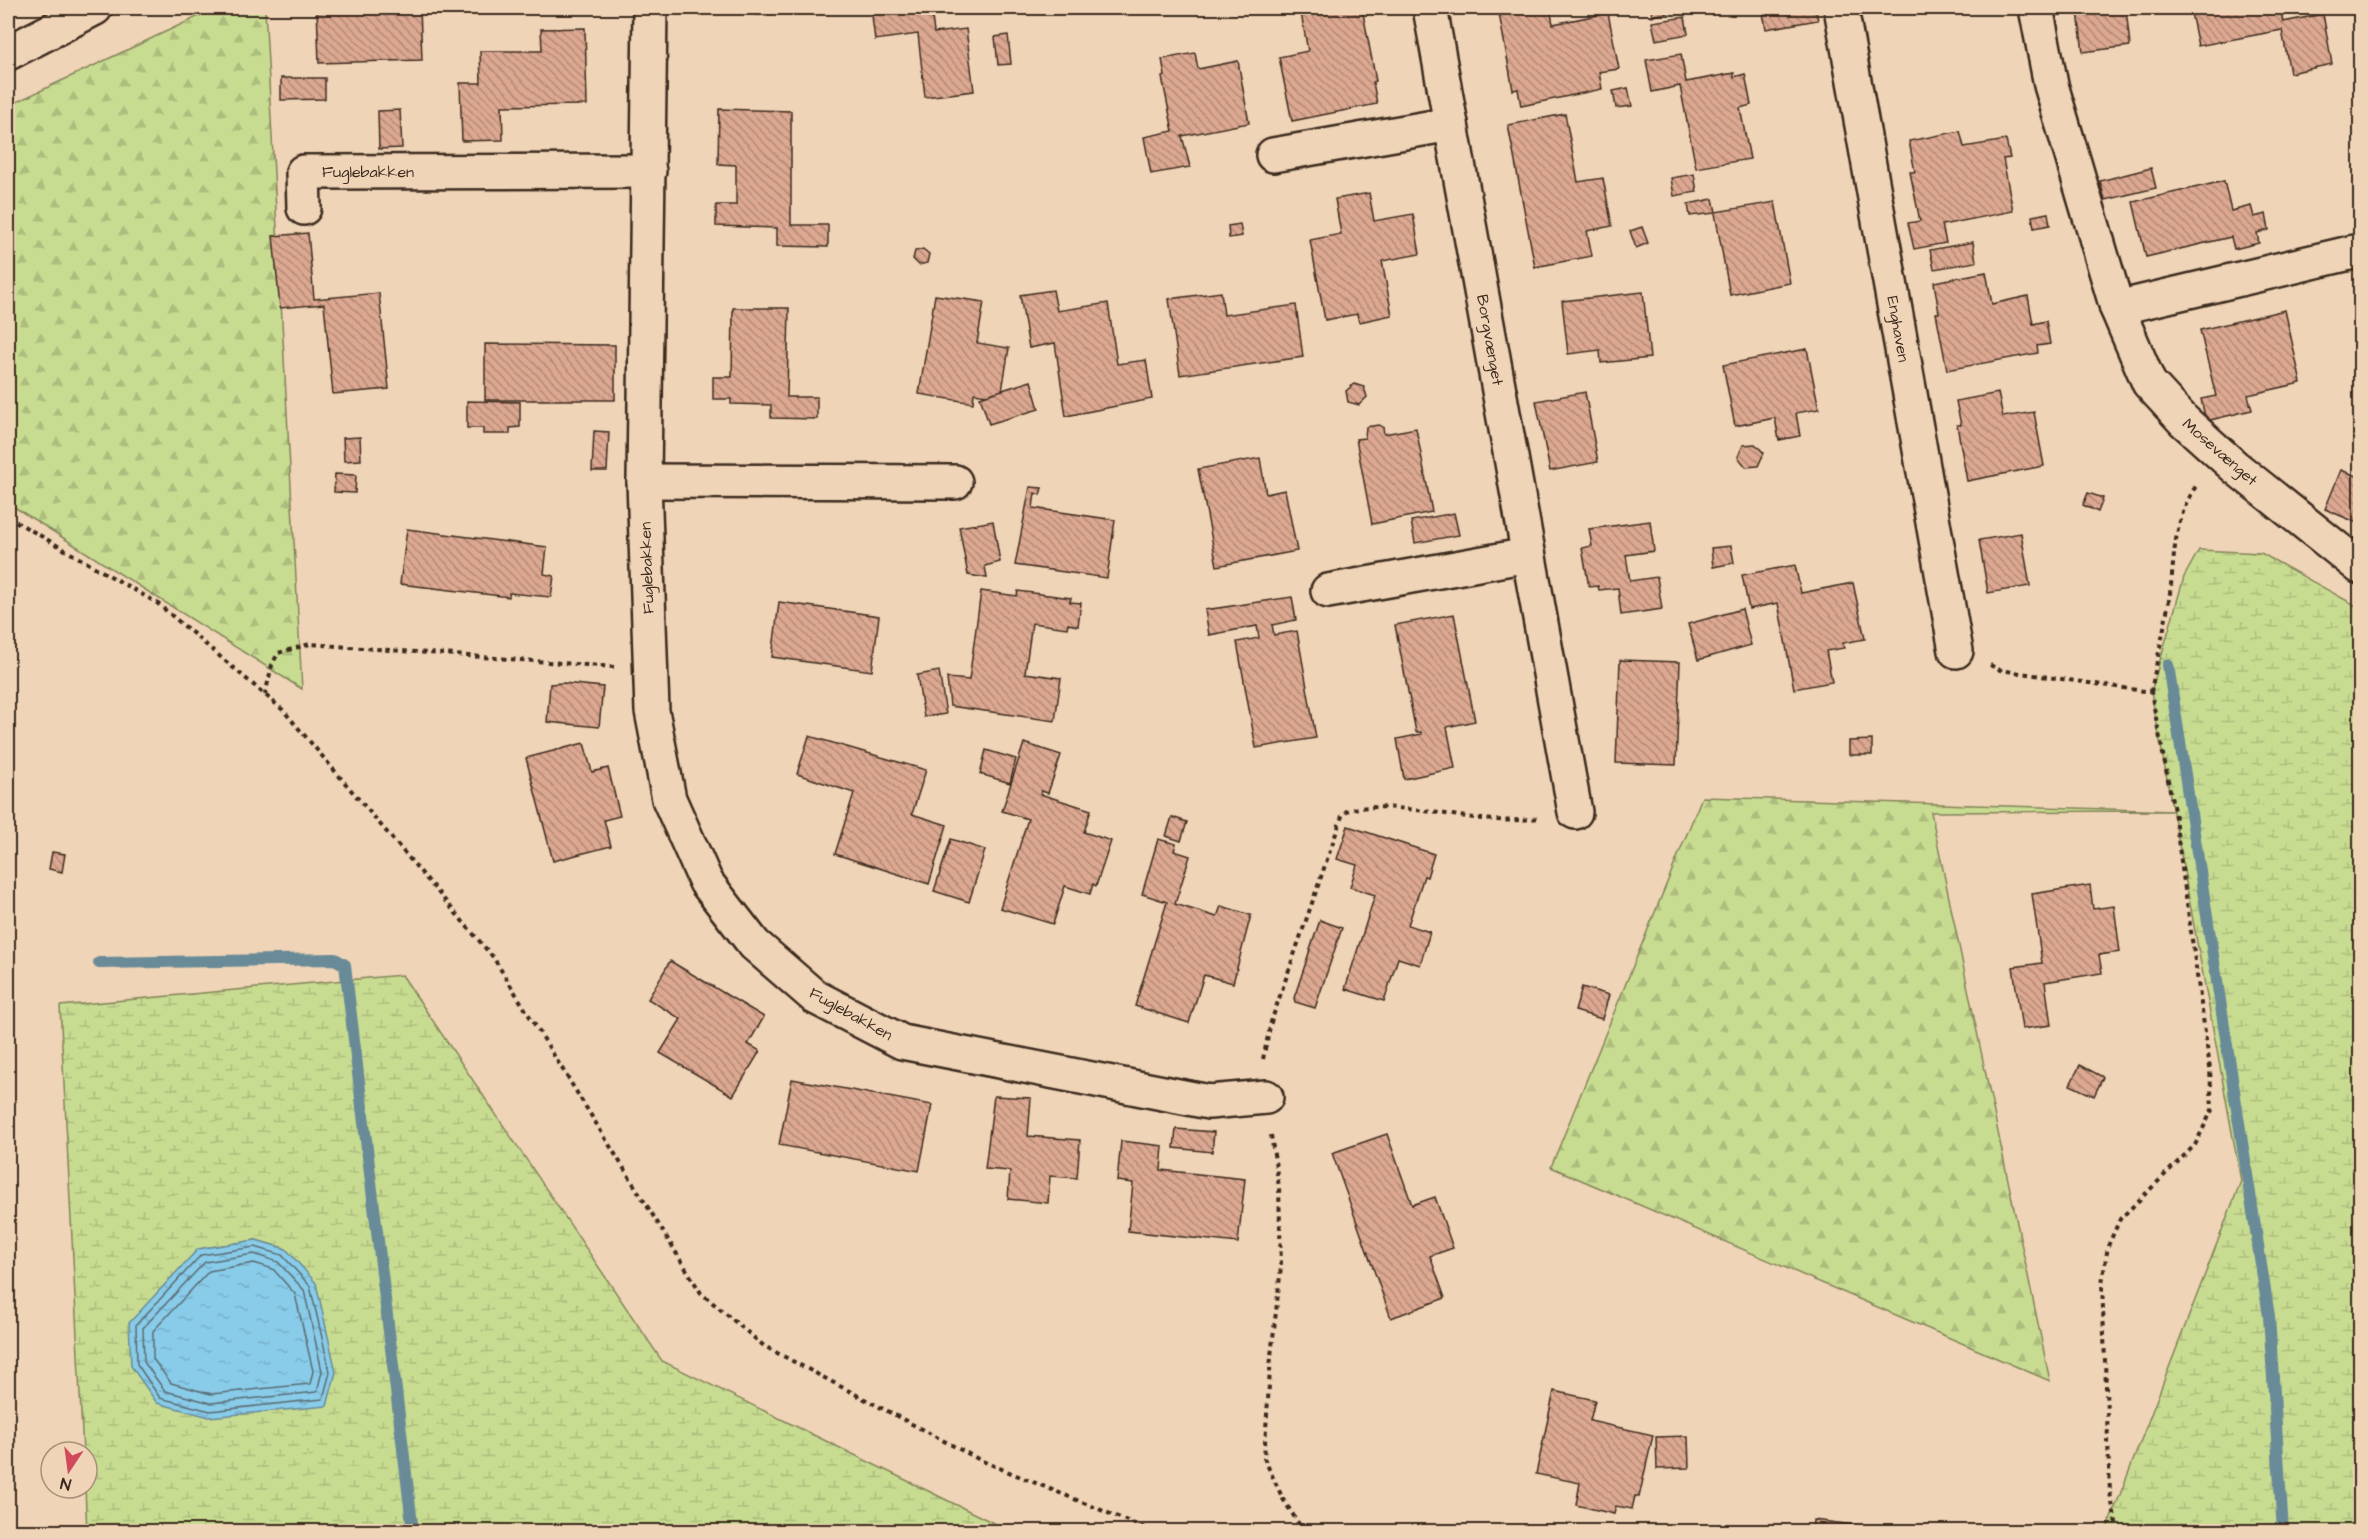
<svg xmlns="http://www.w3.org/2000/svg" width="2368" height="1539" font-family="'Architects Daughter',sans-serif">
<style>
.forest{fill:url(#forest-firs);stroke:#828358;stroke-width:1.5}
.wetland{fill:url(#wetland-marsh);stroke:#828358;stroke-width:1.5;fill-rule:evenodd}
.water{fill:url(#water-ripples);stroke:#698b98;stroke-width:1.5}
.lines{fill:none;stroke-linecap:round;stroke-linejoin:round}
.shore{stroke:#5a6b70;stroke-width:1.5}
.stream{stroke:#698b98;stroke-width:12}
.building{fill:url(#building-back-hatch);stroke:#3b2a1e;stroke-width:1.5}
.street-casing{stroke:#3b2a1e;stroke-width:38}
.secondary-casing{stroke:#3b2a1e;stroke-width:38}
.path{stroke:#3b2a1e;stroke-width:4;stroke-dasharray:4.5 4.5;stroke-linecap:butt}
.street{stroke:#f0d4b7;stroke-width:33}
.secondary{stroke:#f0d4b7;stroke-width:33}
.labels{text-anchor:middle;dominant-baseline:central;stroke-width:5;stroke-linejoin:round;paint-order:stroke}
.street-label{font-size:16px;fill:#3b2a1e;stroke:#f0d4b7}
</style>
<defs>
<pattern id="forest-firs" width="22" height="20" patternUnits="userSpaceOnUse" patternTransform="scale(1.5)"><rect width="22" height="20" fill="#c8dc91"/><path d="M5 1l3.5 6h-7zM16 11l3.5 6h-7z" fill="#adbd7d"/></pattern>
<pattern id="wetland-marsh" width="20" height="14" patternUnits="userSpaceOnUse" patternTransform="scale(1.5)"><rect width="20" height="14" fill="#c8dc91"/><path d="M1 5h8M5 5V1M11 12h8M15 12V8" fill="none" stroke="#adbd7d"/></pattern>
<pattern id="water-ripples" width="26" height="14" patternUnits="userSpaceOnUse" patternTransform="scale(1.5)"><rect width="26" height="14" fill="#88ccea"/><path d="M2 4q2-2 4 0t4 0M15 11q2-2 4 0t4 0" fill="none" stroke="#76afc8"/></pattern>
<pattern id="building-back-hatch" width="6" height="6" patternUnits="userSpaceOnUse" patternTransform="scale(1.5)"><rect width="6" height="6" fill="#dca891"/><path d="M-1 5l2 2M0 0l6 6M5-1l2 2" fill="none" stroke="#b48976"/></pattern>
</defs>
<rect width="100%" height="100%" fill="#f0d4b7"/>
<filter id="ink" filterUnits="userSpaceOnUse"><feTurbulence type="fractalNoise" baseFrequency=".0167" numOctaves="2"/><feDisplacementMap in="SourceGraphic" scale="12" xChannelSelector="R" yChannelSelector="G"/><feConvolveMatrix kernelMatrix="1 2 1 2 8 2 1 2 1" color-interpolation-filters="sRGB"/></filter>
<g filter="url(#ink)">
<g class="forest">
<polygon points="216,8 265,8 302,689 8,503 8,106"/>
<polygon points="1702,797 2174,811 1931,812 2050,1381 1551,1167"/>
</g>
<g class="wetland">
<polygon points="2199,550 2261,553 2360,608 2360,1531 2106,1531 2241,1181 2151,692 2184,577"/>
<path d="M402,975L662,1361L1010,1531H87L85,1488L87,1452H83L60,1006ZM256,1240L286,1249H198Z"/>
</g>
<polygon class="water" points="256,1240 286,1249 316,1283 336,1372 327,1406 209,1417 157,1403 131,1366 129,1323 198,1249"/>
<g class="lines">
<g class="shore">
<polygon points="255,1247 282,1255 310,1286 330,1372 323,1399 210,1411 160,1398 137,1364 136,1325 201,1255"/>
<polygon points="254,1254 278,1262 304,1290 322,1371 317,1392 211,1403 165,1391 144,1362 143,1328 205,1262"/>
<polygon points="254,1263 273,1269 295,1294 313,1371 310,1384 211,1394 171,1383 153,1359 153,1331 209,1271"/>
</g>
<g class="stream">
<polyline points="2168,665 2269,1316 2283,1532"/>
<polyline points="99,963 335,959 345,965 413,1532"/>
</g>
</g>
<g class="building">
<polygon points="317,8 420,8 422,60 319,63"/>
<polygon points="755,8 771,8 772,14 756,15"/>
<polygon points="871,8 931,8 934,33 966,29 974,91 925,97 918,34 875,40"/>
<polygon points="1300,8 1362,8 1376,81 1373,82 1377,104 1292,121 1279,57 1308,51"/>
<polygon points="1498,8 1550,8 1553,24 1608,13 1619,69 1599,72 1602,89 1521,106 1518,89 1513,90"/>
<polygon points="1651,8 1692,8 1652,16"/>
<polygon points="1762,8 1815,8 1818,20 1766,29"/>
<polygon points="2058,8 2126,8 2130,46 2083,52 2078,12 2059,15"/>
<polygon points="2190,8 2280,8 2283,22 2323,14 2332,64 2290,73 2282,30 2198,46"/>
<polygon points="1685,17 1688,34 1656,40 1652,22"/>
<polygon points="585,28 587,105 502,106 503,140 462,141 460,83 481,83 480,51 542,51 541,29"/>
<polygon points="1008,35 1011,64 998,65 995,37"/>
<polygon points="1195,53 1198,69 1238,61 1249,123 1182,136 1190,167 1151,174 1144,137 1173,131 1162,77 1165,76 1162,59"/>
<polygon points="1681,54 1686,82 1734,73 1734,77 1745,74 1751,105 1740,108 1750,159 1696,168 1680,86 1652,92 1646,60"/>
<polygon points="281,78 325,78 325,99 281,100"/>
<polygon points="1628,88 1632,106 1616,108 1613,91"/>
<polygon points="719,109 791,111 791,225 828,225 828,247 777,246 777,228 716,226 716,205 736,205 736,165 718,164"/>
<polygon points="400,110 402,148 379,149 378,111"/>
<polygon points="1565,114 1578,182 1603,178 1612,226 1587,231 1592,256 1535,267 1508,125"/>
<polygon points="1960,131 1964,147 2006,140 2010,158 2003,159 2013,211 1942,225 1946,243 1914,249 1908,223 1920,221 1910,172 1915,172 1909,141"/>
<polygon points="2151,168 2156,188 2105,200 2100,181"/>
<polygon points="1694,174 1697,192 1674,196 1671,178"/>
<polygon points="2224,181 2231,211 2251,206 2254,217 2266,214 2269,230 2257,233 2259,243 2234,249 2231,237 2146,257 2133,202"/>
<polygon points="1369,193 1374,221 1413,214 1420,254 1382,261 1392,315 1359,322 1357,314 1325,320 1310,240 1341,234 1335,199"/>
<polygon points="1713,199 1716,212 1775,202 1790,283 1730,295 1715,213 1690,216 1688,204"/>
<polygon points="2048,213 2050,225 2034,228 2032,216"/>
<polygon points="1240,224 1242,236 1229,238 1228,226"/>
<polygon points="1642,227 1648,243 1636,248 1630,231"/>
<polygon points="308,233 314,299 379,293 389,389 333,394 324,304 280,308 273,236"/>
<polygon points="1973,242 1976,262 1934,269 1930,250"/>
<polygon points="923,249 929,254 927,263 919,265 913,259 915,251"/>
<polygon points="1986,272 1992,304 2028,296 2033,324 2046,321 2050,344 2037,346 2038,353 1947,370 1936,313 1939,313 1934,282"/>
<polygon points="1053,290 1057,311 1108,303 1117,364 1146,360 1152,399 1066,416 1055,343 1029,348 1020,295"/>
<polygon points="1221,292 1224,315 1296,305 1303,357 1180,375 1169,299"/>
<polygon points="1643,292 1650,358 1601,363 1600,350 1568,354 1562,301"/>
<polygon points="935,295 984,302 977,343 1009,348 1001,397 974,393 973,403 919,394"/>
<polygon points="733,308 789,308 787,397 817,397 817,419 771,418 771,405 731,404 731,399 713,399 713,377 732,377"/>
<polygon points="2285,310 2301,383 2248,395 2252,410 2206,421 2201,399 2216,396 2200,330"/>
<polygon points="485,344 615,345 615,400 485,400"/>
<polygon points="1807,349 1819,409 1796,413 1800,436 1779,440 1775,418 1735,426 1723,365"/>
<polygon points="1031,381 1039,409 989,424 980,397"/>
<polygon points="1354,384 1364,387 1367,397 1359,405 1348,402 1346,391"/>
<polygon points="1585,392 1598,462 1550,471 1536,401"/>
<polygon points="1998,393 2003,417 2034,412 2044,466 1967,481 1957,425 1961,425 1956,401"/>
<polygon points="467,401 520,402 520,427 510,428 510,434 483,434 483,428 467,428"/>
<polygon points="1379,425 1383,427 1384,434 1416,428 1432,512 1372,524 1356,439 1365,438 1366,427"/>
<polygon points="594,431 609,432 607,471 592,471"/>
<polygon points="360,437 361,460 344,461 343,438"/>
<polygon points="1755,444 1764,453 1758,466 1746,467 1738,457 1743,445"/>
<polygon points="1260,458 1266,494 1285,490 1297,551 1217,566 1198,469"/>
<polygon points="2360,468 2360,524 2325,509 2341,470 2357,476"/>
<polygon points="335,474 356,475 355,493 334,492"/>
<polygon points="1030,487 1042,488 1040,495 1035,493 1033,508 1115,520 1107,578 1015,565"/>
<polygon points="2088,493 2103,498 2098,512 2083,505"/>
<polygon points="1454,513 1459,535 1415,543 1411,521"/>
<polygon points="993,521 1000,562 985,566 987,578 968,575 959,527"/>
<polygon points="1650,521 1654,551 1626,555 1630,581 1657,577 1662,609 1621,615 1618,588 1599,590 1598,586 1589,587 1582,548 1592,546 1589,529"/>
<polygon points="407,529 547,547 544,574 554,576 551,597 509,593 509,597 400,584"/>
<polygon points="2021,533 2030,586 1988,593 1979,540"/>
<polygon points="1731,546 1734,563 1713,567 1711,548"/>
<polygon points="1795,565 1801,593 1853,583 1865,639 1843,643 1844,648 1826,651 1832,682 1794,689 1778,603 1749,609 1742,575"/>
<polygon points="981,591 1017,596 1018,591 1071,598 1070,602 1081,603 1078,626 1068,624 1067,628 1032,623 1025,673 1061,678 1055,721 950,706 947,678 969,680"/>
<polygon points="1292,597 1296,620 1272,625 1274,635 1297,631 1316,738 1256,748 1237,642 1259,638 1257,626 1209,635 1205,610"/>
<polygon points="779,602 879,616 872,671 772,657"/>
<polygon points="1742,609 1751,645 1698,660 1688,624"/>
<polygon points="1454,614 1475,721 1447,727 1455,768 1404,779 1397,739 1422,734 1421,732 1416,732 1395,625"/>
<polygon points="1620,660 1680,662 1676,765 1616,763"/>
<polygon points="939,671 946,714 924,717 917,675"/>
<polygon points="563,683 603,687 599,727 547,722 550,684"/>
<polygon points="809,736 926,770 912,814 947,825 929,884 835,854 854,793 797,774"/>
<polygon points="1872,740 1872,755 1849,755 1849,741"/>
<polygon points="584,743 592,772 608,768 620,816 604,820 611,846 553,861 526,758"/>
<polygon points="1024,743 1061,755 1048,793 1041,791 1040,794 1091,810 1084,832 1111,841 1096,886 1093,884 1090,894 1065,886 1053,924 1000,908 1028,819 1002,811"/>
<polygon points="986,750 1016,759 1010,783 980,774"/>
<polygon points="1172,817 1187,822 1181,841 1166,836"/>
<polygon points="1348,826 1434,854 1427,877 1424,876 1408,925 1430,932 1420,965 1398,958 1384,1001 1345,989 1375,895 1350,887 1357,865 1337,859"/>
<polygon points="951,839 985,850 969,902 934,891"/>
<polygon points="1158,839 1176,844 1174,851 1190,856 1175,904 1217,917 1221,906 1251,915 1233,983 1204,975 1189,1023 1135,1006 1167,902 1142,894"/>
<polygon points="52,852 65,854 62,872 49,869"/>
<polygon points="2090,885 2093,909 2114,906 2120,952 2099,955 2102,973 2045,982 2051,1025 2022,1029 2013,967 2042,963 2032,894"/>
<polygon points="1320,920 1342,928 1315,1008 1295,1002 1294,998"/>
<polygon points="670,961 764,1017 748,1044 760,1051 733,1096 660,1053 681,1019 648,999"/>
<polygon points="1582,987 1609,995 1602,1019 1575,1011"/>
<polygon points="2080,1065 2103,1077 2094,1096 2070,1085"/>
<polygon points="792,1079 932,1105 919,1171 779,1145"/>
<polygon points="994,1096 1031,1098 1028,1136 1080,1140 1077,1178 1050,1176 1048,1203 1008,1199 1010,1171 985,1169"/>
<polygon points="1176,1129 1214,1132 1212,1152 1174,1148"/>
<polygon points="1387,1134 1412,1205 1435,1197 1453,1248 1430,1256 1445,1298 1391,1318 1332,1153"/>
<polygon points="1121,1141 1163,1146 1161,1170 1245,1179 1238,1243 1128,1231 1133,1183 1117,1181"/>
<polygon points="1554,1391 1595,1400 1590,1421 1653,1435 1639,1497 1635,1496 1632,1509 1616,1506 1614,1514 1576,1505 1580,1483 1536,1474"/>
<polygon points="1688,1436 1689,1468 1657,1469 1656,1437"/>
<polygon points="1813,1520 1862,1526 1861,1532 1812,1532"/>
</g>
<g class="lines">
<g class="street-casing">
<g id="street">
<polyline points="650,8 644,481 652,711 669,799 706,882 754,944 815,997 902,1042 1209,1102 1266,1097"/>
<polyline points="1430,8 1575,812"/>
<polyline points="1841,8 1956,651"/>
<polyline points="2036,8 2051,85 2117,308 2149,383 2184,421 2235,467 2360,567"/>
<polyline points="1273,155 1451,124"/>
<polyline points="304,208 303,172 649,171"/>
<polyline points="2117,308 2354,252"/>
<polyline points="644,481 955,482"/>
<polyline points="1328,591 1528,555"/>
</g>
</g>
<g class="secondary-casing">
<polyline id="secondary" points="8,53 95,8"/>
</g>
<g class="path">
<polyline points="8,517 157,603 283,710 493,957 701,1293 764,1346 980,1460 1154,1532"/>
<polyline points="1990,665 2000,670 2151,692 2174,811 2210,1068 2212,1110 2195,1145 2120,1219 2108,1246 2102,1283 2110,1493 2118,1532"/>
<path d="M2151,692C2156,664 2163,635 2168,606C2176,561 2170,524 2198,483"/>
<polyline points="265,695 272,665 278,653 310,644 614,667"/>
<path d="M1263,1059L1271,1022L1343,813C1367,798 1451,816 1482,819C1501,821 1519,821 1538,818"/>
<polyline points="1271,1135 1279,1187 1281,1267 1271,1356 1264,1458 1283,1499 1304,1532"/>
</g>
<use href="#street" class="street"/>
<use href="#secondary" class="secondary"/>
</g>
</g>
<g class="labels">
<g class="street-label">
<text x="368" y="172">Fuglebakken</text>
<text transform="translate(1898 329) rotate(80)">Enghaven</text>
<text transform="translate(1490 340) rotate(80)">Borgvænget</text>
<text transform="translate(2220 452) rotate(41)">Mosevænget</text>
<text transform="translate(647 568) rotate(-92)">Fuglebakken</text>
<text transform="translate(851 1014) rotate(29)">Fuglebakken</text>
</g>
</g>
<rect width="2368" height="1539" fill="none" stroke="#f0d4b7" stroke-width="30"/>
<rect x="15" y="15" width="2338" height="1509" fill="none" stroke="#3b2a1e" stroke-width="2" filter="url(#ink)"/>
<g transform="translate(69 1470) rotate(193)"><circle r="28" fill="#f0d4b7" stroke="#a8907a" stroke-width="1.5"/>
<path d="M0-4.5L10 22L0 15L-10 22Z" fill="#d1495b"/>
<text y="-9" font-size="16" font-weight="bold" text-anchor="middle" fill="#3b2a1e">N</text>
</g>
</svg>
